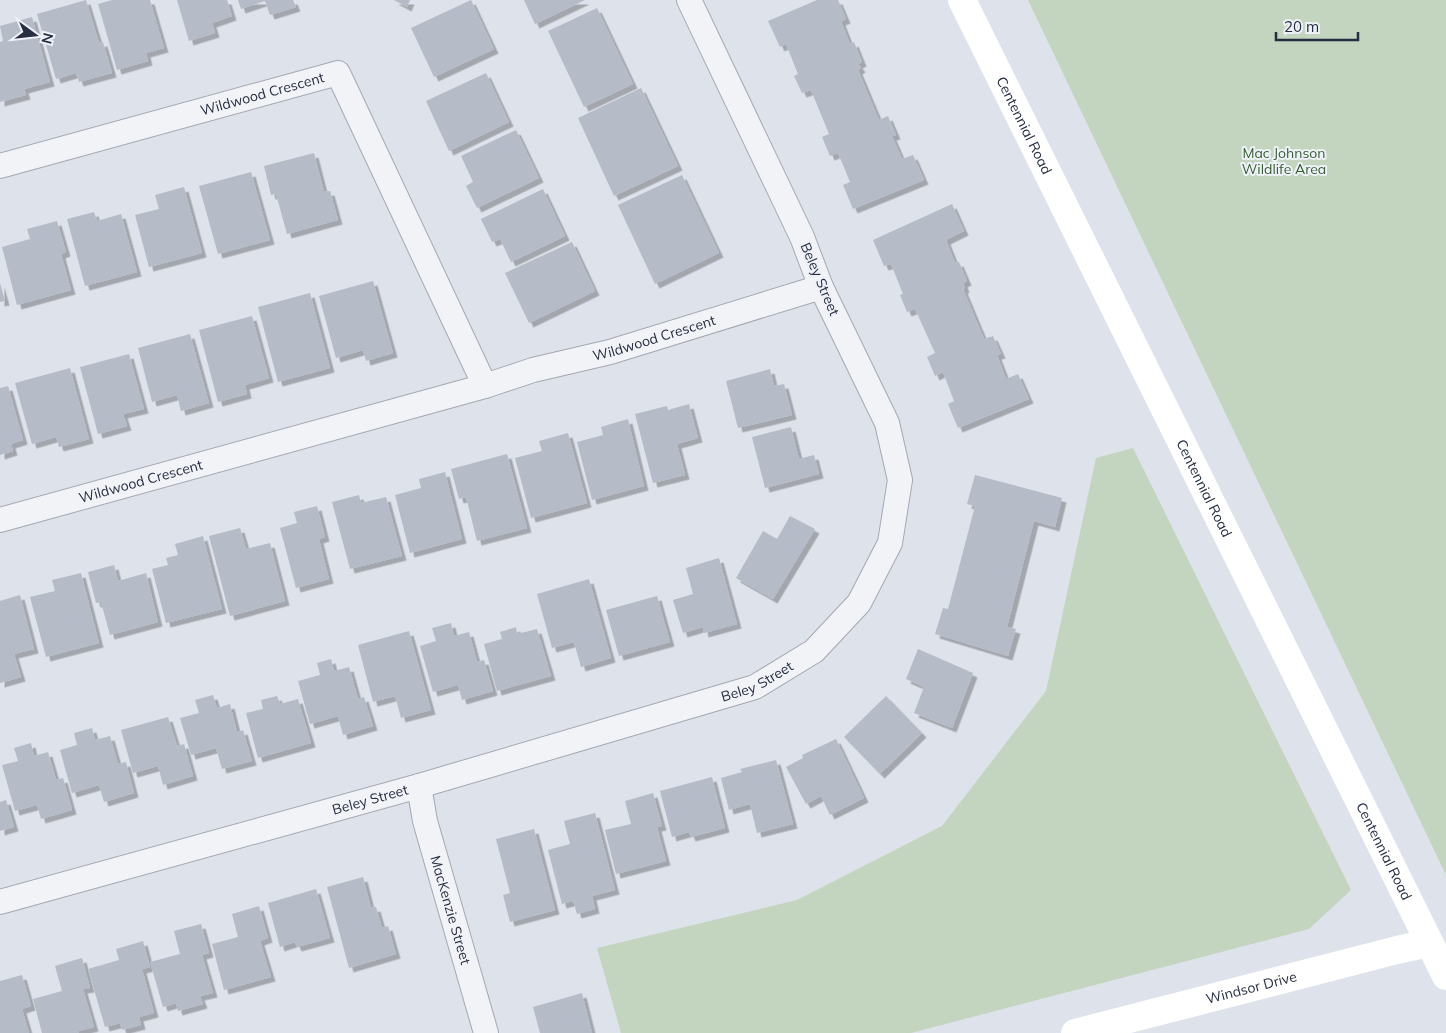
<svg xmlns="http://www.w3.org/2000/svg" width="1446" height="1033" font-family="Mulish,sans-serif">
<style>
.green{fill:#c3d4bf}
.building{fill:#b5bbc7;filter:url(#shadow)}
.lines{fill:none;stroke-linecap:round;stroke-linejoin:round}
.street-casing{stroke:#a3a8b4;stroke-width:26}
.street{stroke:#f2f3f7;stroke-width:24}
.secondary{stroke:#fff;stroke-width:28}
.labels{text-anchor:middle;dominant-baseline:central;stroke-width:4;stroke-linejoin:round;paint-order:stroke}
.street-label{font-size:14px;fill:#262e42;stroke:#eef1f7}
.park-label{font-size:14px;fill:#375f32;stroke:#eef1f7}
</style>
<defs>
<filter id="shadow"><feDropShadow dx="4.5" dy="4.5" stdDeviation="0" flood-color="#0004"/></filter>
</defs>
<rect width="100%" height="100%" fill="#dee2ea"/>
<g class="green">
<polygon points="1028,0 1446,0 1446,875"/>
<polygon points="1133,448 1351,890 1309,929 911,1033 621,1033 597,948 797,900 942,826 1046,691 1096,458"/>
</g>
<g class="building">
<polygon points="86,0 99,43 103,42 112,73 79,82 76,73 56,79 37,14"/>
<polygon points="112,0 150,0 164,48 146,53 148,61 117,70 98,4"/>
<polygon points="177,0 227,0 232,16 212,23 215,33 189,41"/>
<polygon points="238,0 293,0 296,7 270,15 265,1 241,9"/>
<polygon points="394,0 410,0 407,7"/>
<polygon points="471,0 494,49 434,77 411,28"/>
<polygon points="524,0 585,0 535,24"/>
<polygon points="817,0 838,0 846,19 841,21 850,44 854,42 862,62 858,64 861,68 858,70 879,120 888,116 896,135 892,136 902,159 913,155 924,180 853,209 843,185 850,182 838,153 830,156 822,137 829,134 811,90 802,93 794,76 798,74 786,44 780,47 768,21"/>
<polygon points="597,8 633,84 584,107 548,31"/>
<polygon points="32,17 50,82 24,89 26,95 0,102 0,42 3,41 0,26"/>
<polygon points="486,73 509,122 449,151 426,101"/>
<polygon points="641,88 678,166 614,196 578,118"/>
<polygon points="516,130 539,178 477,208 466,186 473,182 461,156"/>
<polygon points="314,153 324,192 330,191 338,220 287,234 276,194 271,195 264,166"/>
<polygon points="251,172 270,240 218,254 199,186"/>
<polygon points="682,175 719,253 655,284 618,205"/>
<polygon points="184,187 202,253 149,267 135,215 159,209 155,195"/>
<polygon points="543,189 565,236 511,262 500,239 492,242 481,219"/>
<polygon points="952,204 964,231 946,240 955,263 959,262 967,281 963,283 965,288 963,289 984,339 993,336 1001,354 997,355 1006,379 1018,374 1029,399 958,428 948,404 954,401 943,372 935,376 927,357 935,353 915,309 907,312 900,295 903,294 891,264 884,266 873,240"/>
<polygon points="94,212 97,221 121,214 137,272 85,286 67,219"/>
<polygon points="57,221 66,252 61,254 71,290 17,305 2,247 30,239 27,229"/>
<polygon points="572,242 595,291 529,323 505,273"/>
<polygon points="373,281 393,353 366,361 363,350 336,358 319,296"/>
<polygon points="0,283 5,301 0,302"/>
<polygon points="310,293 330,368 278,382 258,307"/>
<polygon points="252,316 269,378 245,385 247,394 218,402 199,330"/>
<polygon points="190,334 209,403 181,411 177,395 152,402 138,348"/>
<polygon points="129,354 144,409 123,414 127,426 98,434 80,367"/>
<polygon points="70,368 89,439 59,447 56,437 32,444 15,383"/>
<polygon points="770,369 774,386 784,384 792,415 738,428 726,381"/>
<polygon points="8,386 23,440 11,444 13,451 0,455 0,388"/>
<polygon points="689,404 698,438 677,444 685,475 653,483 635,414 667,406 668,410"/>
<polygon points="628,419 644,486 592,500 577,442 603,435 601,427"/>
<polygon points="791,427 799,459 814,455 819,474 765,488 752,437"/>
<polygon points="568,433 587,503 531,518 515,458 542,451 539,441"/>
<polygon points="507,454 527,528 477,541 466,497 459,499 451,469"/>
<polygon points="445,472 462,539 410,553 395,495 421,488 419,479"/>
<polygon points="975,475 1062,498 1055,527 1034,521 1007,627 1016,629 1008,656 935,634 943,608 948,609 975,506 967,504"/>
<polygon points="359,495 361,503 386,497 402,556 350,569 332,502"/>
<polygon points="317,506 325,537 319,539 329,579 296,588 280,528 297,523 294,512"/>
<polygon points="790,516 815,529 773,599 736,578 763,531 777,539"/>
<polygon points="240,528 246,549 270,543 285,601 230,616 209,536"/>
<polygon points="203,536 222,609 166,623 152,569 168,565 166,558 178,555 175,544"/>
<polygon points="719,558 737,624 704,633 703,627 683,633 673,600 693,594 686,568"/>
<polygon points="114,565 118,581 146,573 158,622 110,635 101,602 96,603 88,572"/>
<polygon points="81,573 99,643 46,657 30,597 55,591 52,580"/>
<polygon points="589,579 611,658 581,667 574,642 552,648 537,594"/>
<polygon points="20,595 34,649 14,654 21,677 0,683 0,601"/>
<polygon points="657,596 670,642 619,656 606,610"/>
<polygon points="451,623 454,636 469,632 477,662 484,660 493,691 462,700 458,685 433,692 420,646 436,641 432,628"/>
<polygon points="516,627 517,634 537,629 551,676 497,691 484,644 502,639 500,632"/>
<polygon points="409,631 431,710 401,718 395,696 373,702 358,645"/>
<polygon points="918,649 973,673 952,728 914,713 924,687 906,679"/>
<polygon points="331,659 334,671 349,667 358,699 364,697 373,726 343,735 338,716 310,724 298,681 320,675 317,663"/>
<polygon points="213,695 217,708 230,704 237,732 243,730 252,761 222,769 216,748 191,755 180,718 199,713 195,700"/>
<polygon points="277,696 280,704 298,699 311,743 258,758 246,713 263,709 261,700"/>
<polygon points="886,696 922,733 880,774 844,737"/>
<polygon points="168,717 177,746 184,744 193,776 163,785 158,766 133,773 121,730"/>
<polygon points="92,728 95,740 110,736 118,764 126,762 134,793 104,802 99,785 72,793 60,750 77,745 74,733"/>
<polygon points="836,739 864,798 830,815 821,796 806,804 786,767 803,758 802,755"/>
<polygon points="31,743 34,756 48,752 56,780 63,778 72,810 41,819 37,805 15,811 2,765 18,761 14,748"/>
<polygon points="776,760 793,824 757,833 750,804 729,810 721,778 742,772 740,769"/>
<polygon points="712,777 725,828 691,837 689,832 672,837 660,791"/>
<polygon points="653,793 662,826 657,827 666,861 616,874 605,830 631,824 625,801"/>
<polygon points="6,800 14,827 0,831 0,802"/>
<polygon points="595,813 615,890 592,896 595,909 577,914 573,901 562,904 548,850 570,844 564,821"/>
<polygon points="534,829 555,910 510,922 503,895 510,893 496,839"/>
<polygon points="363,877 371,908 376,907 382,928 388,926 396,954 349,968 327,887"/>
<polygon points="316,889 330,938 297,947 295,942 280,947 268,903"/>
<polygon points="259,906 268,938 260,941 271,977 224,990 212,944 238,937 232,914"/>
<polygon points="201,924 209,953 202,955 213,993 200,996 203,1004 178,1011 176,1003 163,1007 150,962 180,954 174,931"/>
<polygon points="143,941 150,967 142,969 154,1013 139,1017 141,1025 122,1030 120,1023 105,1027 88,969 119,960 116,949"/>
<polygon points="82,958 90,988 83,989 94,1027 79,1031 79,1033 42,1033 33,999 62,991 55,966"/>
<polygon points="22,975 31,1006 22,1009 29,1033 0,1033 0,981"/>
<polygon points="582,993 592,1033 540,1033 533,1007"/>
</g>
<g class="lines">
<g class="street-casing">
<g id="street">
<path id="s1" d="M0,166L338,73L485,386"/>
<path id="s2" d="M0,520L485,386L533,370L610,352L821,287"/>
<path id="s3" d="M419,786L425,821L486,1033"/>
<path id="s4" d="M0,902L419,786L755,687L814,651L859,603L890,543L900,480L887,423L821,287L802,237L689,0"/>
</g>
</g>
<use href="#street" class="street"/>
<g class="secondary">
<path id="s5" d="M962,0L1446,976"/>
<path id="s6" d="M1075,1033L1397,950L1429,943"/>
</g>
</g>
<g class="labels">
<g class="street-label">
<text stroke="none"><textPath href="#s1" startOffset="272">Wildwood Crescent</textPath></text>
<text stroke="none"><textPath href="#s5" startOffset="140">Centennial Road</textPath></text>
<text transform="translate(820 279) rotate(67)">Beley Street</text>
<text stroke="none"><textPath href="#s2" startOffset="679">Wildwood Crescent</textPath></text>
<text stroke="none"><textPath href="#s2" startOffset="146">Wildwood Crescent</textPath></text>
<text stroke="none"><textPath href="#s5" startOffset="545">Centennial Road</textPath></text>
<text stroke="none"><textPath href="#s4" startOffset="789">Beley Street</textPath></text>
<text stroke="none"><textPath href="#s4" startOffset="384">Beley Street</textPath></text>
<text stroke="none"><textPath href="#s5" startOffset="950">Centennial Road</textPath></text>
<text stroke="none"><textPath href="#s3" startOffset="128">MacKenzie Street</textPath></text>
<text stroke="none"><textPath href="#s6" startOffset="182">Windsor Drive</textPath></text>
</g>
<g class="park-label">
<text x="1284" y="153">Mac Johnson<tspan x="1284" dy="16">Wildlife Area</tspan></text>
</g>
</g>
<g transform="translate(35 35) rotate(105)" stroke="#eef1f7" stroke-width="4" paint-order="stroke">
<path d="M0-4L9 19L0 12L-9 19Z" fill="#262e42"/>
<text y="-8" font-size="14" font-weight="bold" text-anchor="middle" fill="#262e42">N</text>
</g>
<path d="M1276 32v8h82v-8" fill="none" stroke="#262e42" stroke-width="2.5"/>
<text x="1284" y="32" font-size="15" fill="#262e42" stroke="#eef1f7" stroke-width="4" paint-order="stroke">20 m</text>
</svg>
